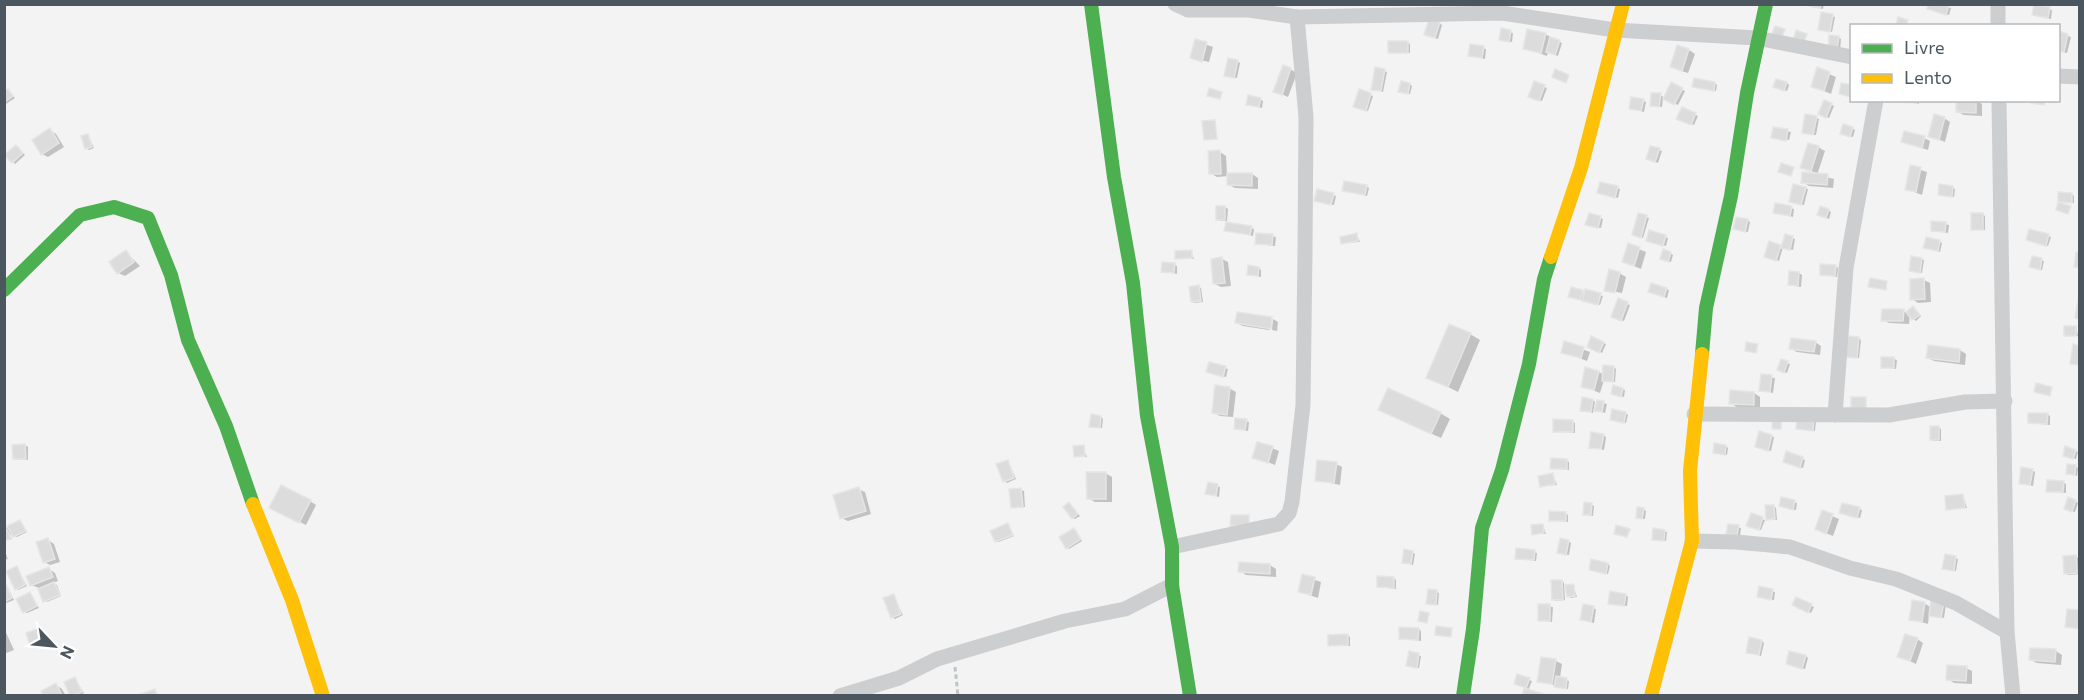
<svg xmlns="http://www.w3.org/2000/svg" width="2084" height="700" font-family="Commissioner,sans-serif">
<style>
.shadow{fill:#0003}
.building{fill:#dcdcdd;stroke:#e4e5e5;stroke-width:1.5}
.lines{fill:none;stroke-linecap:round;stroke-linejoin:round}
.path{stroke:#bcc6c3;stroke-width:3;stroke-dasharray:4.5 3;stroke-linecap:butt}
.street{stroke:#cdced0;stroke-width:15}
.fast{stroke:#4caf50;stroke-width:14}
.slow{stroke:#ffc107;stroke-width:14}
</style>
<rect width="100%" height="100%" fill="#f3f3f3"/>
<g class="shadow">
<polygon points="1824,4 1823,9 1803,5"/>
<polygon points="1930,4 1951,8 1949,15 1931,10"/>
<polygon points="2035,6 2052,10 2051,19 2036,16"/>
<polygon points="1832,16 1835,17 1832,32 1822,30"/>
<polygon points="1439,23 1442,25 1438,39 1428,36"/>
<polygon points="1502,30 1513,33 1512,42 1503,41"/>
<polygon points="2058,33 2071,37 2067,53 2058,51"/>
<polygon points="1545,34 1562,43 1558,56 1548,52 1547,56 1524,48"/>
<polygon points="1838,37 1841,39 1840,51 1832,50"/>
<polygon points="1196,41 1213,47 1209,62 1191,58"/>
<polygon points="1408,43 1410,44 1410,53 1389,52"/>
<polygon points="1471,45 1486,49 1485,59 1472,56"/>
<polygon points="1689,50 1695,54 1688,73 1678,70"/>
<polygon points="1237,61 1240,63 1237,78 1229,77"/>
<polygon points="1290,69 1297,73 1288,97 1275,91"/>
<polygon points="1377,69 1387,72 1383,92 1375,90"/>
<polygon points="1818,69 1836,77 1831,94 1812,86"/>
<polygon points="1535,83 1547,88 1542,101 1532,98"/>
<polygon points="1715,83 1717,85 1716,91 1694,87"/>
<polygon points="1787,83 1789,85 1787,91 1778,88"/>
<polygon points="1410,84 1412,86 1410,94 1402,93"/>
<polygon points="1672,84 1685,91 1678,105 1663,98 1662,107 1651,105 1660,95 1665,98"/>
<polygon points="8,90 15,98 6,104 4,93"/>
<polygon points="1360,91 1373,96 1368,111 1358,108"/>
<polygon points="1260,99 1263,101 1262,108 1250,105"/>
<polygon points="1919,100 1919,104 1900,101 1900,100"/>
<polygon points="1643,101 1646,102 1644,112 1633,109"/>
<polygon points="1976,101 1982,104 1982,116 1964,115 1958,112"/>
<polygon points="1831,104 1834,106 1829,118 1822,115"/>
<polygon points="1682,109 1698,116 1694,125 1678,118"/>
<polygon points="1816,118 1819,119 1816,135 1806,134"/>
<polygon points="1944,118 1950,122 1945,142 1930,136"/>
<polygon points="1774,128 1791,132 1789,140 1774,137"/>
<polygon points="1852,128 1855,130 1853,137 1844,135"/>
<polygon points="50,130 56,134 64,147 48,157 42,154"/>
<polygon points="88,135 94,148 89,150 86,148"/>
<polygon points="1924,138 1930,141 1928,150 1903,142"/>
<polygon points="1818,147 1825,151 1817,175 1834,179 1833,188 1809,186 1803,182 1816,173 1802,167"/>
<polygon points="18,148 25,155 15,164 13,162"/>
<polygon points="1659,150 1662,151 1658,163 1650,160"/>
<polygon points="1220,152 1226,156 1227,174 1252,174 1258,178 1258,189 1235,188 1229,185 1229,176 1217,177 1210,173"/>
<polygon points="1911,167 1927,172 1922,195 1906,189"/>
<polygon points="1366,186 1369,188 1367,196 1344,191"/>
<polygon points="1952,187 1955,189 1954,197 1939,194"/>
<polygon points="1617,188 1620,189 1618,198 1602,194"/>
<polygon points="1805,188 1808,189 1804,205 1793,203"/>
<polygon points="2072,194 2074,196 2074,203 2060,203"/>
<polygon points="1333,195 1336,196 1334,205 1319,202"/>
<polygon points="1776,204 1794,209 1793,217 1775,212"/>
<polygon points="1225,207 1228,209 1227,221 1220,221 1217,219"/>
<polygon points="1828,210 1831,212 1829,219 1821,216"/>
<polygon points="1982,214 1985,216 1985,230 1976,230 1973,229"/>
<polygon points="1646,217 1649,218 1643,238 1636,236"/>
<polygon points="1600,218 1603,219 1601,228 1590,226"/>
<polygon points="1747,220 1750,222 1748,232 1737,230"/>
<polygon points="1933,222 1949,225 1948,233 1932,230"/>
<polygon points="1251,228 1254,229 1253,236 1226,230"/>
<polygon points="2030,230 2051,237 2048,246 2030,241"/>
<polygon points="1650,232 1668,238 1666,246 1650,242"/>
<polygon points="1257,234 1276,237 1275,246 1259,244"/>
<polygon points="1357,235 1360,242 1343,243"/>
<polygon points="1786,236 1795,239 1793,250 1783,247 1779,261 1768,257 1780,247 1783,248"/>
<polygon points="1939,242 1942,243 1940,252 1925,248"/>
<polygon points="1629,245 1646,252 1641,269 1624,262"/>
<polygon points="126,252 140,266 125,276 118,273"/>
<polygon points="1191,252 1194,259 1177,258"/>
<polygon points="1670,253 1673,255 1671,262 1664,260"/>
<polygon points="2033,258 2044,261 2042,270 2033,268"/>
<polygon points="1222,259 1228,262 1231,286 1221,287 1215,284"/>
<polygon points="1921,259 1924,260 1922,273 1911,270"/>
<polygon points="1175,265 1177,266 1177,274 1163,271"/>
<polygon points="1835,266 1838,268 1837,277 1821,274"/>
<polygon points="1259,268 1261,270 1261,277 1248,274"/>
<polygon points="1619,273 1626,277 1622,293 1606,290"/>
<polygon points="1799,273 1802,275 1801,287 1790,285"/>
<polygon points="1924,280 1930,283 1931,302 1918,303 1912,299"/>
<polygon points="1199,287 1201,288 1203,302 1195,303 1192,302"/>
<polygon points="1666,289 1669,290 1667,298 1652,293"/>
<polygon points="1582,292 1603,296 1600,305 1573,297"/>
<polygon points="1627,304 1630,305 1624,321 1615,318"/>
<polygon points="1914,308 1921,316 1916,321 1910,315 1909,324 1889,323 1883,320 1903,311 1907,313"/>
<polygon points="1238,313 1272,319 1269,330 1243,326 1237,323"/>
<polygon points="1273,319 1278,322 1277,331 1272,330"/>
<polygon points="2076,327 2078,336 2066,335"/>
<polygon points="1470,334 1480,340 1458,392 1428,377"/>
<polygon points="1592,338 1606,344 1602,353 1589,346"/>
<polygon points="1858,338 1861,340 1859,358 1851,357 1848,356"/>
<polygon points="1815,342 1821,346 1820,355 1797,352 1791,349"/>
<polygon points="1565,343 1590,352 1587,361 1563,352"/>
<polygon points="1960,350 1966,354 1965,365 1934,361 1928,358"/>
<polygon points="1894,359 1897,360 1896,369 1883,367"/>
<polygon points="1787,363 1790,364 1787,373 1781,371"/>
<polygon points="1210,364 1228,369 1226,377 1210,373"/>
<polygon points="1614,367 1616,369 1615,382 1604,380 1600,393 1582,386 1599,372 1604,375"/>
<polygon points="1762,376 1775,378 1773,393 1760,390"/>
<polygon points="1615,387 1625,390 1624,397 1616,395"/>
<polygon points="1229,388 1236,392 1233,417 1220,416 1214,413"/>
<polygon points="1754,393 1760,397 1760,408 1737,407 1730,403"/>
<polygon points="1593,400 1595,402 1593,413 1581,410"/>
<polygon points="1598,402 1607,404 1605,413 1599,411"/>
<polygon points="1440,413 1450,419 1441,438 1390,415"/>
<polygon points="1625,413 1628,415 1626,423 1611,419"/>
<polygon points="2047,414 2050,416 2050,425 2030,423"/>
<polygon points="1101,417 1103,419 1102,428 1091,426"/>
<polygon points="1816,420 1815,431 1798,428"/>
<polygon points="1246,421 1249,422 1248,431 1236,429"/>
<polygon points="1572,421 1575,423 1575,433 1555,431"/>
<polygon points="1938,427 1941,429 1941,441 1934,441 1931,439"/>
<polygon points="1760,433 1774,437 1771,451 1759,448"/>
<polygon points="1603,435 1606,437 1604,450 1591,447"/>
<polygon points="25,445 28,447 28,460 14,459"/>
<polygon points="1726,446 1728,448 1727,455 1714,452"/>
<polygon points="1083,447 1087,457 1076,456"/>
<polygon points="1272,448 1279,451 1275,465 1254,457"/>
<polygon points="2075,451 2078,452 2076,459 2067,456"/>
<polygon points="1787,453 1805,460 1803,468 1787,463"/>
<polygon points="1008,461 1016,479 1007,483 1004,481"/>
<polygon points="1567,461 1569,462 1569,470 1552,468"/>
<polygon points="1336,464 1342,467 1340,485 1316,480"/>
<polygon points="2076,467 2078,468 2077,476 2068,473"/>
<polygon points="2032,470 2035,472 2033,486 2023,484"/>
<polygon points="1105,473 1112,477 1112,502 1095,502 1088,498"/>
<polygon points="1553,475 1557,485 1542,486"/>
<polygon points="2063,482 2066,484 2066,493 2048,491"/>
<polygon points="1209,484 1220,487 1219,497 1207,493"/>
<polygon points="858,489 865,492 871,514 848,521 841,518"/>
<polygon points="1021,490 1024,491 1025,507 1015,508 1012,507"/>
<polygon points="1963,496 1967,508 1947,509"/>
<polygon points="1782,499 1797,503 1796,510 1783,507"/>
<polygon points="310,501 316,505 306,525 277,511"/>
<polygon points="2075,501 2078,503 2075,512 2068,510"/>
<polygon points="1069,504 1080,516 1075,519 1073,518"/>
<polygon points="1591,504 1594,506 1593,516 1587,515 1584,514"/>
<polygon points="1774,506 1776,508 1777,520 1770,520 1768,519"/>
<polygon points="1643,509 1646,511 1645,519 1640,518"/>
<polygon points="1859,509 1862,510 1860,518 1844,514"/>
<polygon points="1823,512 1839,519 1833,536 1823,532"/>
<polygon points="1565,513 1568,515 1568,522 1551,520"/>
<polygon points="1762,519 1765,520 1761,530 1751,527"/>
<polygon points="20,521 27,532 17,537 10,534 12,539 4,541 4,524 7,528"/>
<polygon points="1008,525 1014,536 999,542 996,541"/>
<polygon points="1543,526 1546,534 1533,534"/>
<polygon points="1729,526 1741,528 1740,536 1731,534"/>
<polygon points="1074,530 1082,541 1069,549 1067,547"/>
<polygon points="1664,531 1667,532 1666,541 1656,540"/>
<polygon points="48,540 54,544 60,562 50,565 44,562"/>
<polygon points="1568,541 1571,543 1569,555 1559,553"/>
<polygon points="4,549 8,559 4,560"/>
<polygon points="1412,552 1415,554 1413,565 1403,562"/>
<polygon points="1534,552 1537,553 1536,561 1516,558"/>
<polygon points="1946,556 1958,559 1956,571 1946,569"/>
<polygon points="2076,557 2078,558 2080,574 2068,575 2065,573"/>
<polygon points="1608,564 1610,566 1608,574 1593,571"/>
<polygon points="1270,565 1276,569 1276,577 1246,575 1240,571"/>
<polygon points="17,568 27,586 18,590 16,589"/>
<polygon points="49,569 55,573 58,581 53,583 57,585 61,596 47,602 39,588 31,585"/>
<polygon points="1303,576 1321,582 1318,598 1300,592"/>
<polygon points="1394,578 1396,580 1396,589 1379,587"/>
<polygon points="1562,581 1564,583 1565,600 1556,601 1553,599"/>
<polygon points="1573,585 1577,597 1571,598 1568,596"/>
<polygon points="4,587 8,588 14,600 4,604"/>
<polygon points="1760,588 1775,592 1774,600 1761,598"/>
<polygon points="1437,592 1439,593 1438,605 1428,603"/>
<polygon points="30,594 39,608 27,613 24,612"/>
<polygon points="893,595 903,615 895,619 892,617"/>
<polygon points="1626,595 1628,597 1627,606 1613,604"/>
<polygon points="1796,599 1814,607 1811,613 1794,605"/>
<polygon points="1924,603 1932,608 1946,604 1944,618 1929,614 1928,624 1911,619"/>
<polygon points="1540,605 1553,607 1552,622 1539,620"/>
<polygon points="1584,606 1596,609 1594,623 1582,620"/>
<polygon points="4,628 14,650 4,654"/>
<polygon points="1419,629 1421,631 1421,641 1400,638"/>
<polygon points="37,630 44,643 34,646 32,645"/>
<polygon points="1347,635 1350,637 1350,646 1330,645"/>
<polygon points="1917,639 1923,643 1916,664 1899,656"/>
<polygon points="1762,641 1764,643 1761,656 1748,652"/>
<polygon points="2056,651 2062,655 2061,665 2037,663 2031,660"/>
<polygon points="1410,653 1421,656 1419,668 1411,667"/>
<polygon points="1806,656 1808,658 1805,669 1790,665"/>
<polygon points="1556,661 1562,664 1560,678 1569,681 1568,689 1539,681"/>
<polygon points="1966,668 1972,671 1972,684 1954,683 1948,679"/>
<polygon points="75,679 84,693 79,696 72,696 66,683"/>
<polygon points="1529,680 1532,681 1528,691 1524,696"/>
<polygon points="56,685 62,689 66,696 44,696"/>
</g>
<g class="building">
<polygon points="1801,4 1821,4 1820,8"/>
<polygon points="1928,4 1949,5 1946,15 1927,9"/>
<polygon points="2034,4 2050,7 2048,18 2032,15"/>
<polygon points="1821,12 1833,14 1830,32 1818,30"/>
<polygon points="1898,17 1908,20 1906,26 1896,26"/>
<polygon points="1429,19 1440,22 1435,38 1424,35"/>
<polygon points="1775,26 1785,29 1782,37 1772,34"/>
<polygon points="1501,28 1511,30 1509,42 1499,40"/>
<polygon points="1527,29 1546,33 1541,53 1523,49"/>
<polygon points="1796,30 1807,34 1804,43 1793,40"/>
<polygon points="2058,31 2068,34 2064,52 2058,51"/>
<polygon points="1829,35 1839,36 1837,50 1828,49"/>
<polygon points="1550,37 1560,40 1555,55 1546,52"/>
<polygon points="1195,39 1207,42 1202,62 1190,58"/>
<rect x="1388" y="41" width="20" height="12"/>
<polygon points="1470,44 1484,46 1482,58 1468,56"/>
<polygon points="1677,45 1689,49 1682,71 1670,67"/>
<polygon points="1228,58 1238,60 1234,78 1224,76"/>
<polygon points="1283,65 1291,68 1282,95 1273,92"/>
<polygon points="1375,67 1385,69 1381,91 1371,90"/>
<polygon points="1817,67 1830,72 1824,91 1811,87"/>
<polygon points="1555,69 1569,75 1566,83 1552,77"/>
<polygon points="1694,78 1715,82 1714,91 1692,87"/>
<polygon points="1776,79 1787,82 1784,91 1773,87"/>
<polygon points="1401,81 1410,83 1408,94 1398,92"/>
<polygon points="1534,81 1545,85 1539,101 1528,97"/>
<polygon points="1671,82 1683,88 1674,105 1663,99"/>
<polygon points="1841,83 1852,85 1852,97 1839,94"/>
<polygon points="1209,88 1222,92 1220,99 1207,96"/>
<polygon points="8,89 13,96 4,102 4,91"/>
<polygon points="1359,89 1371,93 1366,111 1353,107"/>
<polygon points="1651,93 1661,93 1659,107 1650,106"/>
<polygon points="1248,95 1261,98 1259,107 1246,105"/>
<polygon points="1631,97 1644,99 1641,111 1629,109"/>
<polygon points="1824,100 1832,103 1826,118 1818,114"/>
<polygon points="1899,100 1917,100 1917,103 1899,102"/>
<polygon points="1956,100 1976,100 1976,113 1956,112"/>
<polygon points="2031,100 2045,100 2044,105 2031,103"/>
<polygon points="1682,107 1696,113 1691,125 1676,119"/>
<polygon points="1805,114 1817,116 1813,135 1802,133"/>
<polygon points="1934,114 1945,117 1939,140 1928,137"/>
<polygon points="1215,120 1217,139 1204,140 1202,121"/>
<polygon points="1843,124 1853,127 1850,137 1840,134"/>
<polygon points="1773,127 1788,129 1786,141 1771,138"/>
<polygon points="50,128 59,143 41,155 32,140"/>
<polygon points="1904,131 1925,136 1922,148 1901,142"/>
<polygon points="88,134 92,147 85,149 81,136"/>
<polygon points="1808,143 1819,146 1811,171 1800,168"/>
<polygon points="16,145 23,153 12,163 4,155"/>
<polygon points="1650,146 1660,148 1655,162 1646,159"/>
<polygon points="1220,150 1221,174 1209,174 1208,151"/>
<polygon points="1781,163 1794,167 1791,176 1778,172"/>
<polygon points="1910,165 1921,167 1916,192 1905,190"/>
<polygon points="1802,172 1828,174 1827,185 1801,183"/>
<polygon points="1227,173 1252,173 1252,186 1227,185"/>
<polygon points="1344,181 1367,185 1365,195 1342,191"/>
<polygon points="1600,182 1618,186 1615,198 1597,193"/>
<polygon points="1793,184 1806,187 1801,205 1789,202"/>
<polygon points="1939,184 1953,186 1952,197 1938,195"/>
<polygon points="1317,189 1334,193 1331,205 1314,201"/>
<polygon points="2058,192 2072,193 2072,203 2058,202"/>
<polygon points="2058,202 2071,206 2068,214 2056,210"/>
<polygon points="1775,203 1792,206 1790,216 1773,213"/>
<rect x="1216" y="206" width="9" height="14"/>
<polygon points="1820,206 1829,209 1826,218 1817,215"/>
<polygon points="1589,213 1601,216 1598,228 1585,225"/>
<polygon points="1638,213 1647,215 1641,238 1632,235"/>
<rect x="1971" y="213" width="12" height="17"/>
<polygon points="1736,217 1748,219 1745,232 1733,229"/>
<polygon points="1931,221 1946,222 1945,232 1931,231"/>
<polygon points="1226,222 1252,226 1250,235 1224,231"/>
<polygon points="2029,229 2049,234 2046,246 2026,240"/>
<polygon points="1649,230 1666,235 1663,246 1646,241"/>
<polygon points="1256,233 1273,234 1272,245 1255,244"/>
<polygon points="1357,233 1358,241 1341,244 1340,237"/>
<polygon points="1785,234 1793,236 1790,250 1781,248"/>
<polygon points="1926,237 1940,240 1938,251 1923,248"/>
<polygon points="1769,241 1781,245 1776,261 1764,257"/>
<polygon points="1628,243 1640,247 1634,266 1622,262"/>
<polygon points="1663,249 1671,252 1668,262 1660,259"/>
<polygon points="126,250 134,262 117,274 109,262"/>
<polygon points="1192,250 1192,258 1175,259 1175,251"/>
<polygon points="2076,252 2080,252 2080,267 2074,267"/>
<polygon points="1911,256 1922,258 1920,273 1909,271"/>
<polygon points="2032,256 2042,258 2040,270 2029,267"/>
<polygon points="1222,257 1225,283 1213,284 1211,259"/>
<polygon points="1162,262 1175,263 1174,273 1161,272"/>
<polygon points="1820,264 1836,265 1835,276 1820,275"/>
<polygon points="1248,265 1259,267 1258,276 1247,275"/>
<polygon points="1609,269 1620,272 1615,293 1604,291"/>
<polygon points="1789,271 1799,272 1798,286 1788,285"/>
<polygon points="1870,278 1887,281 1886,290 1868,287"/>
<polygon points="1924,278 1925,299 1910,300 1910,279"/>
<polygon points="1651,283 1667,288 1664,297 1648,292"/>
<polygon points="1199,285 1201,301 1191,302 1189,287"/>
<polygon points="1571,287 1583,290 1580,300 1568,297"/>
<polygon points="1585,289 1601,293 1598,305 1582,301"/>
<polygon points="1618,298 1628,302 1621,321 1611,317"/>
<polygon points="2078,300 2080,300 2080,319 2075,318"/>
<polygon points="1913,306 1920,315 1912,320 1906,312"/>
<polygon points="1882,309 1904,309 1903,321 1881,321"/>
<polygon points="1237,312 1272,317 1271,329 1235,323"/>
<polygon points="1449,324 1471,333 1448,387 1426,378"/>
<rect x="2064" y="326" width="12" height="10"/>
<polygon points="1591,336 1604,342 1599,353 1587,347"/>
<polygon points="1848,336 1859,337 1857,358 1846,357"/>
<polygon points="1791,338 1816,341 1814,352 1789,349"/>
<polygon points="1564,341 1584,347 1581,358 1561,353"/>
<polygon points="1746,342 1758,344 1756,353 1745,351"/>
<polygon points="2073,344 2080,346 2080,365 2070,364"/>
<polygon points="1928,345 1960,349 1959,362 1926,358"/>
<rect x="1881" y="357" width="13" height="11"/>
<polygon points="1781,359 1788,361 1784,373 1777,370"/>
<polygon points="1209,362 1226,366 1223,377 1206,372"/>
<polygon points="1603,365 1614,366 1613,382 1602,381"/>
<polygon points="1585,367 1599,371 1594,390 1581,387"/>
<polygon points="1761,374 1772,375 1770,392 1759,391"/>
<polygon points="2036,383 2052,387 2050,396 2034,392"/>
<polygon points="1215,385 1230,387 1227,415 1212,413"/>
<polygon points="1613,385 1623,388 1621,397 1611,394"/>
<polygon points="1388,388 1441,412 1431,434 1378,410"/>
<polygon points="1730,390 1754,392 1754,405 1729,404"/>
<polygon points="1582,397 1593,399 1591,412 1580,411"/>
<rect x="1851" y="397" width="15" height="12"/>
<polygon points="1597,400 1604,401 1602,412 1594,411"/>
<polygon points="1612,409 1626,412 1624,423 1610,420"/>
<polygon points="2028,413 2048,413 2047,424 2028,423"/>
<polygon points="1091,414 1101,416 1100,428 1089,427"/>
<polygon points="1797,416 1814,417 1813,431 1796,429"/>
<polygon points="1235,418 1247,419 1245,430 1234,429"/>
<rect x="1772" y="418" width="9" height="11"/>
<polygon points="1553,419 1573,420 1573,432 1553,432"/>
<rect x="1930" y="426" width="9" height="14"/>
<polygon points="1759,431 1772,435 1768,451 1755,447"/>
<polygon points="1591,432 1604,434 1601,449 1589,448"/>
<polygon points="1257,442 1273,446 1268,463 1252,458"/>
<polygon points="1714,443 1726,445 1725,455 1713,453"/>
<polygon points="25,444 26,459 13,459 12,445"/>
<polygon points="1084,445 1085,456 1074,457 1073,446"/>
<polygon points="2065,446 2076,450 2073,459 2063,456"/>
<polygon points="1786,451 1803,457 1800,468 1783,462"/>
<polygon points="1551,458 1567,459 1567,469 1550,469"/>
<polygon points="1008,460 1014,478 1003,482 996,464"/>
<polygon points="1317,460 1337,462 1334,483 1315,481"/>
<polygon points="2067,464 2076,465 2075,475 2066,474"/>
<polygon points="2021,467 2033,469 2030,485 2019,484"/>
<polygon points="1086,472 1106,472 1106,499 1087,499"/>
<polygon points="1553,473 1555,484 1540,487 1538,476"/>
<polygon points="2047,480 2064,481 2063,492 2046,492"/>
<polygon points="1208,482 1218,484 1216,496 1205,494"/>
<polygon points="281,485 311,500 299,523 269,508"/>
<polygon points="859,487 866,511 840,519 833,495"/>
<polygon points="1021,488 1023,507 1011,508 1009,489"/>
<polygon points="1963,494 1965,508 1946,510 1945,496"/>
<polygon points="1781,497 1795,500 1793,510 1779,506"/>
<polygon points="2068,497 2076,500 2072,512 2064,509"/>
<polygon points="1069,502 1078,514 1072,519 1063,507"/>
<polygon points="1584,502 1592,503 1591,515 1583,515"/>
<polygon points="1842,503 1860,507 1857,518 1839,513"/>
<polygon points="1765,505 1774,505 1775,519 1766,520"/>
<polygon points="1637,507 1644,508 1642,519 1636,518"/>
<polygon points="1822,510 1833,514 1826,534 1815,529"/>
<polygon points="1549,511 1566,512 1566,521 1549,521"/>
<polygon points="1751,513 1763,517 1759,530 1746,526"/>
<polygon points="1231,515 1249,515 1249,526 1230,526"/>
<polygon points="20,520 26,531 13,537 7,526"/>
<polygon points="1008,523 1013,535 995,542 990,531"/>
<polygon points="4,524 11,538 4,541"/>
<polygon points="1543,524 1544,533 1532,535 1531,525"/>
<polygon points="1728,524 1739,525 1737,535 1726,534"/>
<polygon points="1616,525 1630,529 1627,537 1614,534"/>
<polygon points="1074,528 1081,539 1066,549 1059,537"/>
<polygon points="1653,528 1665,530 1664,541 1652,540"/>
<polygon points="48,538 55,559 43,563 36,542"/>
<polygon points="1560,538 1569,540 1566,555 1557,553"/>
<polygon points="1516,548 1535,550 1534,560 1515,559"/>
<polygon points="1404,549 1413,551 1411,564 1402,563"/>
<polygon points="1945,554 1956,556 1954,571 1942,569"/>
<polygon points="2076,555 2077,573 2064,574 2063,556"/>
<polygon points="1591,559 1608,563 1606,574 1589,570"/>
<polygon points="1239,562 1270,564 1270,574 1238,572"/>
<polygon points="17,566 25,585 15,590 6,571"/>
<polygon points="49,567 53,577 30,586 26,576"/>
<polygon points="1302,574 1315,577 1311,595 1298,592"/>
<polygon points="1377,576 1394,577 1394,588 1377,587"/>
<polygon points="1551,580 1562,580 1563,600 1552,600"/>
<polygon points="54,582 60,595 43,602 38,589"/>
<polygon points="6,584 12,598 4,602 4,585"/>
<polygon points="1574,584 1575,596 1567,597 1565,585"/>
<polygon points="1759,586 1773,589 1771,600 1757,597"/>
<polygon points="1428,589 1437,590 1436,605 1426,604"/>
<polygon points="1610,591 1626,594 1624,606 1608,604"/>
<polygon points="30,592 37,606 23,613 16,599"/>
<polygon points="894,594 901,614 891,618 883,598"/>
<polygon points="1796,597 1812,604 1808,613 1792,605"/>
<polygon points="1931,599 1944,601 1941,618 1929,616"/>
<polygon points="1912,600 1925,602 1922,622 1909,620"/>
<rect x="1538" y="604" width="12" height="17"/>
<polygon points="1583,604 1594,606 1591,622 1580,620"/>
<polygon points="2067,609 2080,610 2080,629 2065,627"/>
<polygon points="1420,611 1429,613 1427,623 1418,621"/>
<polygon points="1436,626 1452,628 1451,637 1435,635"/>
<polygon points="1399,627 1419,628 1418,640 1399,639"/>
<polygon points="37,629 42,641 30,646 26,633"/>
<polygon points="1348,634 1348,645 1328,646 1328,635"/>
<polygon points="1905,634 1918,638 1910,661 1897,657"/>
<polygon points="1749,637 1762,640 1759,655 1746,653"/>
<polygon points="2030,648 2056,649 2055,662 2029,660"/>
<polygon points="1409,651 1419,653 1417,668 1406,666"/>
<polygon points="1789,651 1806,655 1802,669 1786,664"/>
<polygon points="1541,657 1556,659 1552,684 1537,682"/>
<polygon points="1947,665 1967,666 1966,681 1946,680"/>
<polygon points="1517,674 1530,678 1526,688 1514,684"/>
<polygon points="1556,676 1567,678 1566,689 1554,687"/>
<polygon points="75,677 82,692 70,696 64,682"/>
<polygon points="56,683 62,696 43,696 41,691"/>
<polygon points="1524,688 1544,694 1543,696 1522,696"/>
<polygon points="155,689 157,696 135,696"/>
</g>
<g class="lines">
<polyline class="path" points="955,667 958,696"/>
<g class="street">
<polyline points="1175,4 1188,10 1249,10 1297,17 1502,13 1615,30 1757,38 1852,57"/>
<polyline points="1998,4 1998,26"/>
<polyline points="2058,76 2080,77"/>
<polyline points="1999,100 2007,632 2013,696"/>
<polyline points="1694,414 1889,415 1965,402 2005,401"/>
<polyline points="1835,415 1846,268 1876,100"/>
<polyline points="1692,541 1736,542 1790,547 1850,568 1896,579 1956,603 2007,632"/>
<polyline points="1172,547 1279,524 1289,513 1292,502 1303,405 1305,251 1306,117 1297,17"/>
<polyline points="840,696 899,678 937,659 1065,621 1125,609 1172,585"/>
</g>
<g class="fast">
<polyline points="1091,4 1114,177 1133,283 1147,416 1172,547 1172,585 1190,696"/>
<polyline points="4,290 80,215 114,207 148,218 171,275 188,340 226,426 253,504"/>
<polyline points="1702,354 1706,308 1731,196 1747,93 1766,4"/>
<polyline points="1463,696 1473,629 1482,528 1502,470 1529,364 1544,279 1551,257"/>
</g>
<g class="slow">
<polyline points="1551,257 1581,168 1623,4"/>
<polyline points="253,504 292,600 323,696"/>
<polyline points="1651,696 1692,541 1690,471 1702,354"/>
</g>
</g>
<rect width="2084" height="700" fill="none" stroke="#4b565e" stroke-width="12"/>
<rect x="1850" y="24" width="210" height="78" fill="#ffffff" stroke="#b7bbbf" stroke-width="1.5"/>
<rect x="1862" y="44" width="30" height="9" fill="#4caf50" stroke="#b7bbbf" stroke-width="1.5"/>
<text x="1904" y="54" font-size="18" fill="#4b565e">Livre</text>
<rect x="1862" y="74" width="30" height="9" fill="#ffc107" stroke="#b7bbbf" stroke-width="1.5"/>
<text x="1904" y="84" font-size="18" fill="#4b565e">Lento</text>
<g transform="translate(54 646) rotate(116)" stroke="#ffffff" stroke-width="4.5" paint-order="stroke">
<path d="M0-4.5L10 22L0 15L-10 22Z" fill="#4b565e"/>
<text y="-9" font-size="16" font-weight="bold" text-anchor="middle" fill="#4b565e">N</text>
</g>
</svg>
